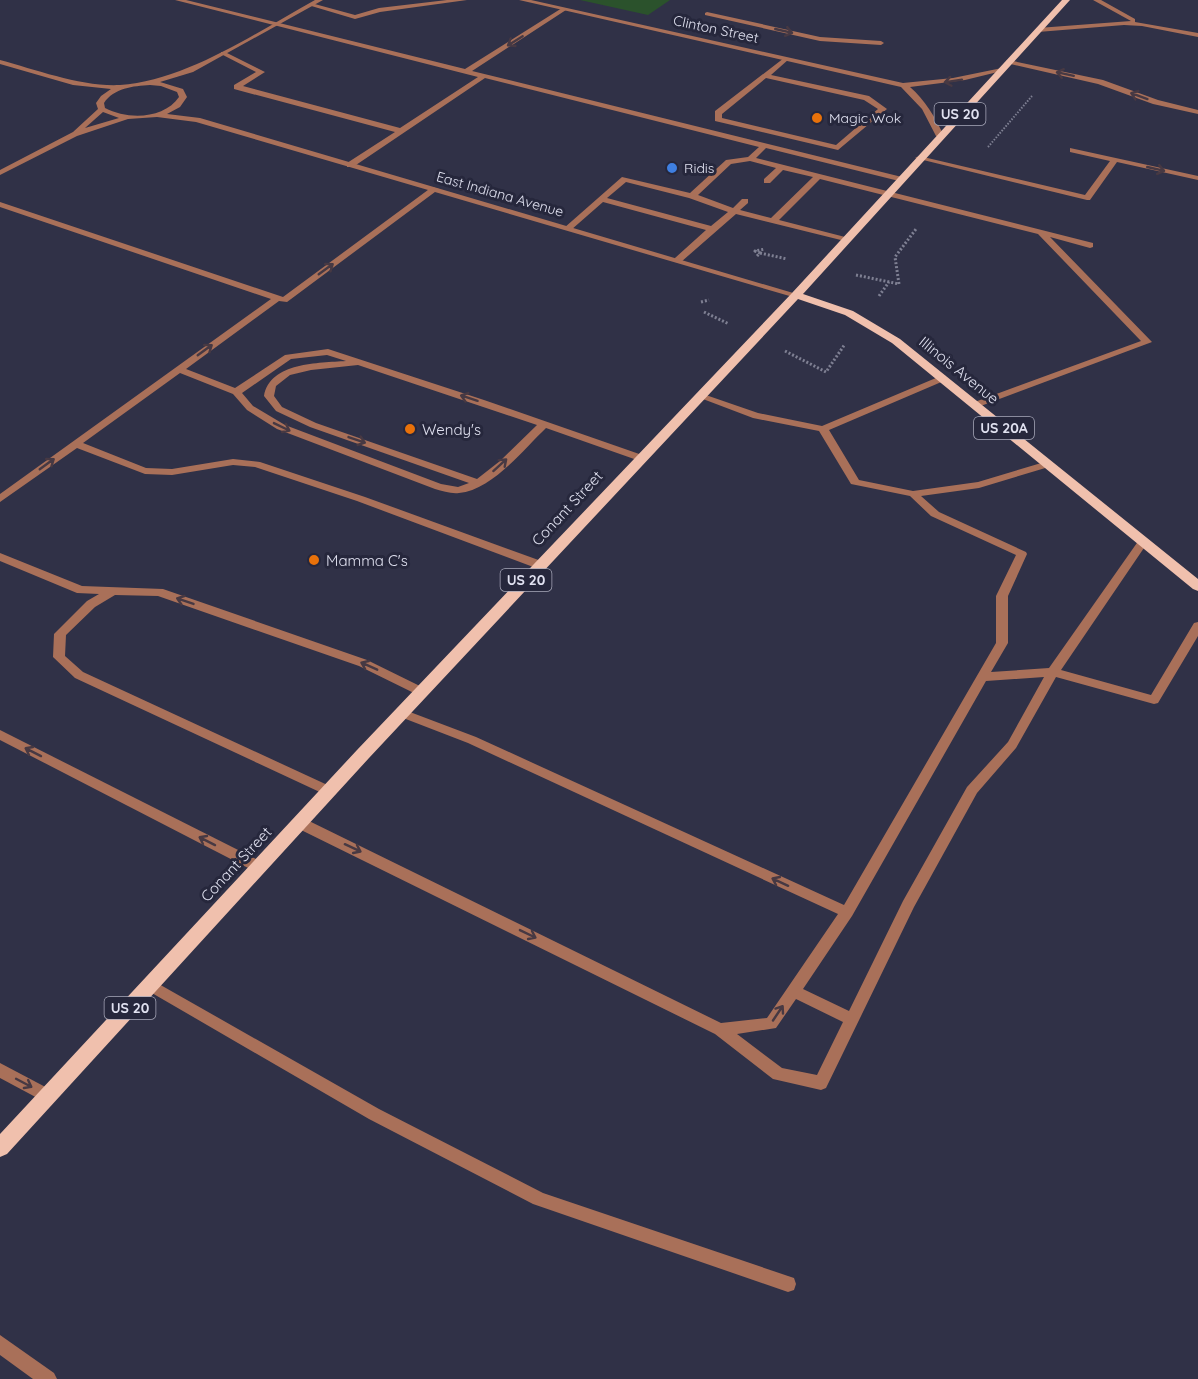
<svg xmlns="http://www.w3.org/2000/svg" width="1198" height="1379" font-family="Quicksand,sans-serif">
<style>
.green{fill:#2b522c}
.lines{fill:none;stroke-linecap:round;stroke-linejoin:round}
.path-far1{stroke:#7f8093;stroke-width:2;stroke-dasharray:1.5 1.5;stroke-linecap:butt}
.path{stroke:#7f8093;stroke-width:3;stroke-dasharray:2 2;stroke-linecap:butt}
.service{fill:#a97059;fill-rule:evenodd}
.minor{fill:#a97059;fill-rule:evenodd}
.primary{fill:#f0c0ad;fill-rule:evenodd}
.oneway{stroke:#473943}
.food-dot{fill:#e8710a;stroke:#26273c;stroke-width:2}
.shop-dot{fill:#3f7fe0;stroke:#26273c;stroke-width:2}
.labels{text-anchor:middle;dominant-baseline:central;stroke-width:6;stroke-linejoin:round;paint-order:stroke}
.far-street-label{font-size:14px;fill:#e0e1f0;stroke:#26273c}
.shield{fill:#26273c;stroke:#a8a9ba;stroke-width:1.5}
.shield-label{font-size:14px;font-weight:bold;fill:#e0e1f0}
.far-poi-label{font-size:14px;fill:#e0e1f0;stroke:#26273c;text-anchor:start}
.street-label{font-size:15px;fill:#e0e1f0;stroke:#26273c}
.poi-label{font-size:15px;fill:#e0e1f0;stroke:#26273c;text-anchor:start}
</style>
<rect width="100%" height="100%" fill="#303147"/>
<polygon class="green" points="580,0 670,0 648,15"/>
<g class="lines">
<polyline class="path-far1" points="988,147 1032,96"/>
<g class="path">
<polyline points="760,253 787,259"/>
<polyline points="757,256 760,253 755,251 765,249"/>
<polyline points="856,275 899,284 895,257 916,229"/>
<polyline points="879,296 889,282"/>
<polyline points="701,302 709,300"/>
<polyline points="704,312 729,324"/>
<polyline points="785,351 826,372 845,344"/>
</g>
<g class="service">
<path d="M175,0H186L465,69L562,8H566V10L472,71L902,177L903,179L899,181L766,148L756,158L1093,243V247L1090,248L1050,237L1152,342L978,407H972V403L1141,341L1038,234L820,179L779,220L849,238V242L736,214L681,262H675V258L706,230L603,202L571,230L564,228L622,177L690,193L726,160L748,157L759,147L485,78L353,167H347V163L395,132L234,89V85L256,72L221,54V52H225L265,72L243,86L400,128L478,77ZM750,161L776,168L764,179V183H770L783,170L813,177L771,218L740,210L748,203V199H742L733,208L698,195L731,164ZM626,182L689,198L728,212L711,226L607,198Z"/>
<polygon points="447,0 467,0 380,12 355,19 308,5 311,3 355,15 379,8"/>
<polygon points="707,12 820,37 881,41 884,43 881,45 820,41 705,15 705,13"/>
<path d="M784,58L789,59L771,75L869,96L887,109L838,150L715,121V111ZM766,78L864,100L878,109L836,145L722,118V114Z"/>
<polygon points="1008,60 1103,80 1158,100 1198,110 1198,114 1153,104 1098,84 1006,63 1006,61"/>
<polygon points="1070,148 1198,176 1198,180 1117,162 1090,200 1087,200 915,158 919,156 1085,195 1110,161 1070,152"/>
<path d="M432,187L439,189L287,302L279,301L186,369L235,388L285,355L328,349L484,400L645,456V460H637L546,428C523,450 492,490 459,493C451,494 443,491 435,489L277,429L247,410L233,394L180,373L83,443L146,468L172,469L233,459L260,462L365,497L544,562L546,565L544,568H536L357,501L255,467L233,465L172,475L145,474L77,448L0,502V494L271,299L0,207V202L283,297ZM327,355L346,361C319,363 270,362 264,396L276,411L310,427L469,483L458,487L441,484L285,425L253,406L242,393L291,359ZM358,365L537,425L500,461L477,479L316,423L282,407L274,396L276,386L290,375L311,370Z"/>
<path d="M943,375L946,376V380L829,430L859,480L913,491L978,482L1048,461L1053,464L1052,466L979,488L921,496L939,512L1026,552L1027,554L1008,596V643L991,672L1049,668L1139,540L1143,539L1148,542L1061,670L1151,695L1194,623L1198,622V636L1158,703L1154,704L1056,677L1016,748L977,793L914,907L826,1088L821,1090L773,1079L715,1034L295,827L293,823L295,819H305L721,1023L767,1018L838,914L468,743L398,716L396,713L402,709L476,737L844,905L996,643V596L1016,555L931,516L910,496L851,484L819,431L753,418L695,396L700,393L758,413L822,426ZM1044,677L1008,742L967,787L903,901L849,1011L803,989L852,916L986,681ZM796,999L843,1022L817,1075L782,1068L737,1034L776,1028Z"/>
<polygon points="0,553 82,586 163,589 367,660 426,689 428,692 426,695 418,695 359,666 158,596 115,595 95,607 66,635 65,656 83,672 334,788 335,791 334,794 324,794 75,678 53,657 54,634 87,601 99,594 77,593 0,561"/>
<polygon points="0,730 264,863 266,867 264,871 259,872 254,871 0,740"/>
<polygon points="150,979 379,1109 543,1193 788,1276 794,1278 796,1284 794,1290 788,1292 533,1204 369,1119 145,989 143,985 145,981"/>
<polygon points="0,1063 53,1091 56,1096 53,1101 48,1103 43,1101 0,1078"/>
<polygon points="0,1335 54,1373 57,1379 33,1379 0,1355"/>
</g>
<g class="minor">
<path d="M315,0H323L193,72L160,82L183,89L187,97L180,107L167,114L200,118L800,295L799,297H793L196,122L157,117L128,119L77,136L0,175V170L73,132L98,109L96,103L101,96L111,89L73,85L0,64V60C37,70 82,87 120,85C186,81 257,32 315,0ZM150,85L161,86L177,92L179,97C164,119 128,120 105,108L104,103C114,88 133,86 150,85ZM103,112L119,118L85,128Z"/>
<path d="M519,0H531L903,83L953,78L1002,68L1006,70L965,80L910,87C925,100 935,117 944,136L940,138L936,136L922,109L901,87Z"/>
<polygon points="1093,0 1101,0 1135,19 1135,22 1198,33 1198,37 1142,26 1124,25 1038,32 1035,30 1038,28 1131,21"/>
</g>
<polygon class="primary" points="1062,0 1070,0 803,294 853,311 900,339 1198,579 1198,591 1193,589 892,343 845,315 798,299 369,758 7,1154 0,1157 0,1134 357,750 792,293"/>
</g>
<defs><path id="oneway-shaft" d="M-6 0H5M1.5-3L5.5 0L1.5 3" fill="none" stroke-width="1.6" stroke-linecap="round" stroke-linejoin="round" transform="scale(1.5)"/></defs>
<g class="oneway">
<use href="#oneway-shaft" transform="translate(784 31) rotate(13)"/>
<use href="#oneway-shaft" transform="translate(515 41) rotate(148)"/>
<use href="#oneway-shaft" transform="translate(1065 74) rotate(-168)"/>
<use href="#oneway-shaft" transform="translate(953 81) rotate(171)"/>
<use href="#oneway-shaft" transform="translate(1139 96) rotate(-160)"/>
<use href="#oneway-shaft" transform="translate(1156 169) rotate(13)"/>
<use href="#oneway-shaft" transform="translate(326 269) rotate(-36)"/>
<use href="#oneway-shaft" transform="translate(205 350) rotate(-36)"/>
<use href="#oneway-shaft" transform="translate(469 398) rotate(-162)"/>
<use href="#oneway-shaft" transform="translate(282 427) rotate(26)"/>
<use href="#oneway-shaft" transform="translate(357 440) rotate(19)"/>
<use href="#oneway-shaft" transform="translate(47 464) rotate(-36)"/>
<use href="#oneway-shaft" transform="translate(500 465) rotate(-42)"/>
<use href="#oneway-shaft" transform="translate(185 601) rotate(-161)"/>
<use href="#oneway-shaft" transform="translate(369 666) rotate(-156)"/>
<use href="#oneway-shaft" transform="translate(33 752) rotate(-153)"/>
<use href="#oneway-shaft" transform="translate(207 841) rotate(-153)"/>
<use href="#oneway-shaft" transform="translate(353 848) rotate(25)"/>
<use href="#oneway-shaft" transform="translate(780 882) rotate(-155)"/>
<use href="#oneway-shaft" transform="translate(528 934) rotate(26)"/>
<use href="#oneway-shaft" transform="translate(778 1013) rotate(-56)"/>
<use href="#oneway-shaft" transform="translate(24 1083) rotate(28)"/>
</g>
<g class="food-dot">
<circle cx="817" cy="118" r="6"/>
<circle cx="410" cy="429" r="6"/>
<circle cx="314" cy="560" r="6"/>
</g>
<circle class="shop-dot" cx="672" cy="168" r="6"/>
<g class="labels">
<g class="far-street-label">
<text transform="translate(716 29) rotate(12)">Clinton Street</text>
<text transform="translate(500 194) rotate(16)">East Indiana Avenue</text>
</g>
<g class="shield">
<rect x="934.5" y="103" width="51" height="22" rx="4.5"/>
<rect x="974" y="417" width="60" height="22" rx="4.5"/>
<rect x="500.5" y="569" width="51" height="22" rx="4.5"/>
<rect x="104.5" y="997" width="51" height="22" rx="4.5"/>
</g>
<g class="shield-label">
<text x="960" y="114">US 20</text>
<text x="1004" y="428">US 20A</text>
<text x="526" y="580">US 20</text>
<text x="130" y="1008">US 20</text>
</g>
<g class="far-poi-label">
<text x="829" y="118">Magic Wok</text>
<text x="684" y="168">Ridis</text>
</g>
<g class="street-label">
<text transform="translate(959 370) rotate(39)">Illinois Avenue</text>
<text transform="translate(567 508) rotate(-47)">Conant Street</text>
<text transform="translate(236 864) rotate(-47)">Conant Street</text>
</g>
<g class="poi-label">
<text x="422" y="429">Wendy's</text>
<text x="326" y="560">Mamma C's</text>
</g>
</g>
</svg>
